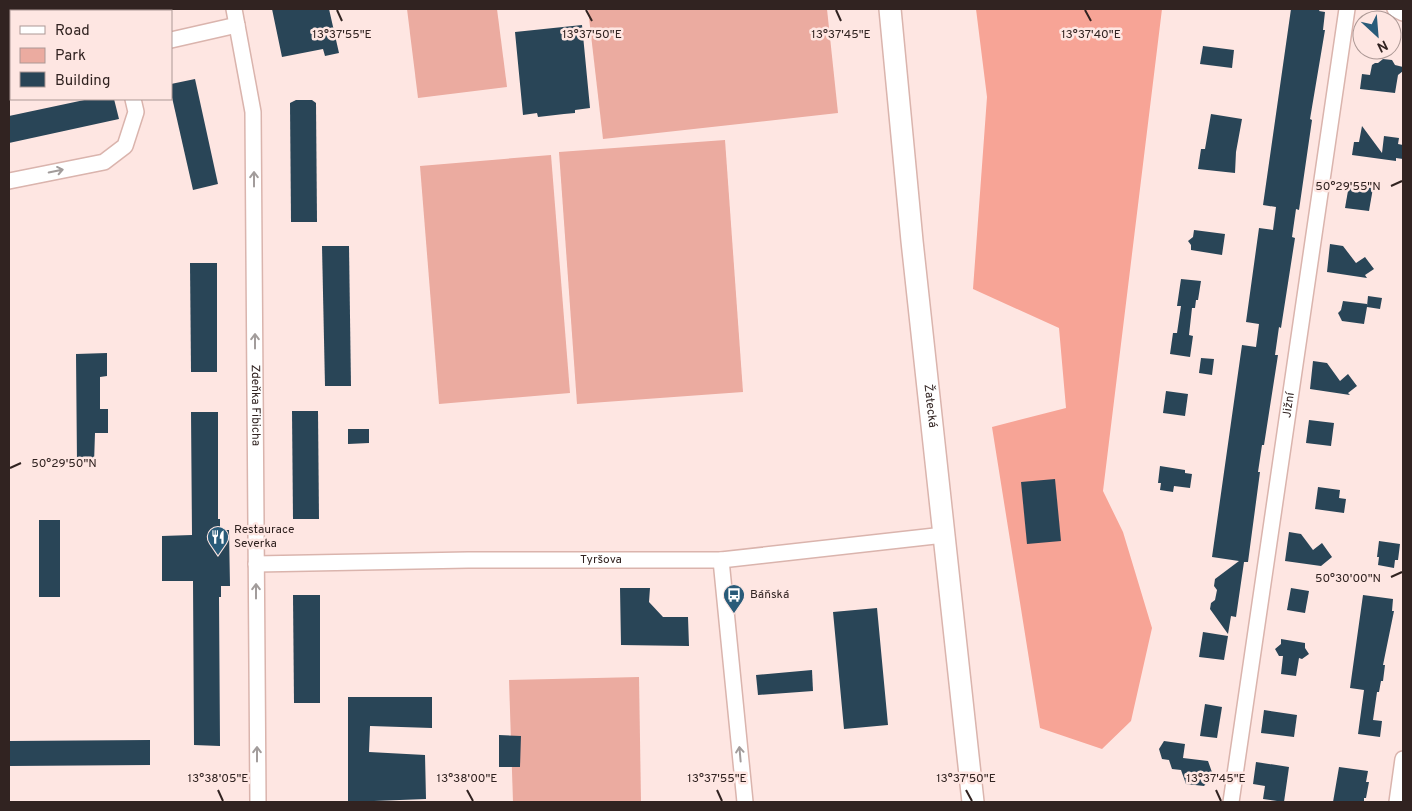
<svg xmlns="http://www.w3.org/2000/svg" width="1412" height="811" font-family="Overpass,sans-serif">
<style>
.green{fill:#ebaba0}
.forest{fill:#f7a496}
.building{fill:#294557}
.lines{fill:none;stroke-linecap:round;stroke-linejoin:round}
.street-casing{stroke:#dab4ad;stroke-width:18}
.secondary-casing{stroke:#dab4ad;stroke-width:24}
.street{stroke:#fff;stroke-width:15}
.secondary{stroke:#fff;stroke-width:21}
.oneway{stroke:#a29c9b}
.ticks{fill:none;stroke:#312321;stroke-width:2}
.labels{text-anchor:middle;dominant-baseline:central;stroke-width:5;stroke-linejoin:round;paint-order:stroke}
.street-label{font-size:12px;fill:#312321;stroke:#fee6e2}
.poi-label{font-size:12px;fill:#312321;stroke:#fee6e2;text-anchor:start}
.ticks-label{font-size:12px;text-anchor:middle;fill:#312321;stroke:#fee6e2;stroke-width:5;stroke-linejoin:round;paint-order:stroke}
</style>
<rect width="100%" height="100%" fill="#fee6e2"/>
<g class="green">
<polygon points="407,9 497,9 507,87 418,98"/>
<polygon points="588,9 827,9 838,113 603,139"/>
<polygon points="725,140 743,392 577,404 559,152"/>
<polygon points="551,155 570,393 439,404 420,166"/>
<polygon points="639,677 641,802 513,802 509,680"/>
</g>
<polygon class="forest" points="976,9 1162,9 1103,491 1123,532 1152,628 1131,721 1102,749 1040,728 992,427 1066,408 1059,328 973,289 987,97"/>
<g class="building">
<polygon points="272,9 329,9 339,53 325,56 323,49 282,57"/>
<polygon points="1291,9 1320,9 1319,11 1325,12 1323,30 1325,30 1310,119 1312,120 1299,210 1296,209 1292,237 1295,238 1281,328 1279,327 1275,355 1278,355 1264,445 1262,445 1258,472 1260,472 1248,562 1244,562 1236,617 1231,616 1228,634 1210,609 1211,603 1215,600 1217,590 1214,586 1215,579 1239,561 1212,557 1242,345 1256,347 1259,324 1246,322 1259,228 1273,230 1276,207 1263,205"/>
<polygon points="582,25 590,108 575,110 575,113 564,114 538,117 537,113 523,115 515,32"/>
<polygon points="1203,46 1234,50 1232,68 1200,64"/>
<polygon points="1383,59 1392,60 1395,65 1403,67 1403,71 1398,75 1395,93 1360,89 1362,74 1370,75 1372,65 1375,63 1378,63"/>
<polygon points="195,79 218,184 193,190 171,93 171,84"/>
<polygon points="89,99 114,99 119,119 9,143 9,116"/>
<polygon points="296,100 312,100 316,103 317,222 291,222 290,103"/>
<polygon points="1211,114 1242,119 1236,152 1235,173 1198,169 1201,149 1205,149"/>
<polygon points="1362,126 1382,153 1384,136 1399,138 1398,144 1403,145 1403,159 1396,158 1396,161 1352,155 1354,142 1359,142"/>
<polygon points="1349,185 1373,188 1369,211 1345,208"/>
<polygon points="1194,230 1225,234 1222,255 1191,250 1191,245 1188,241 1193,237"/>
<polygon points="1330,244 1343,246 1356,263 1365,257 1374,269 1365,275 1367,278 1327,272"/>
<polygon points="322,246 349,246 351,386 325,386"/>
<polygon points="190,263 217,263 217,372 191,372"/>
<polygon points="1181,279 1201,281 1198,300 1196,300 1195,308 1192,308 1189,335 1193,336 1190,357 1170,354 1173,333 1177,333 1181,306 1177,306"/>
<polygon points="1368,296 1382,298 1380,309 1367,307 1364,324 1342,321 1338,313 1341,310 1343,301 1367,304 1367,306"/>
<polygon points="107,353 107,376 100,377 100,409 108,409 108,433 95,433 94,463 77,463 76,354"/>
<polygon points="1201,358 1214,359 1212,375 1199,373"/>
<polygon points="1313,361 1327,363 1340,381 1348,374 1357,386 1348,393 1350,395 1310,389"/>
<polygon points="1166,391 1188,394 1185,416 1163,413"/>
<polygon points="292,411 318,411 319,519 293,519"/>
<polygon points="191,412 218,412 218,519 220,519 220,530 229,530 230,586 221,586 221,597 219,597 220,746 194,745 193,581 162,581 162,536 192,535"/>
<polygon points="1309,420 1334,423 1331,446 1306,443"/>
<polygon points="348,429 369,429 369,443 348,444"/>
<polygon points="1160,466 1185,470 1185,473 1192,474 1190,488 1174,486 1173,492 1160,490 1161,483 1158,483"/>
<polygon points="1055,479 1061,541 1027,544 1021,482"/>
<polygon points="1318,487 1340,490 1339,498 1346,499 1344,513 1315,509"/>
<rect x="39" y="520" width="21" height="77"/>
<polygon points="1289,532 1301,534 1313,550 1322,543 1332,557 1321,566 1285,561"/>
<polygon points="1379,541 1400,544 1398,560 1395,560 1394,568 1378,565 1379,557 1377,557"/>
<polygon points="620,588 650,588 649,602 663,617 688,617 689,646 621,645"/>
<polygon points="1291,588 1309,591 1305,613 1287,610"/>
<polygon points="293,595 320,595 320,703 294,703"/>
<polygon points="1363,595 1393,599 1392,611 1394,611 1383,665 1385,665 1383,681 1381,681 1379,692 1377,692 1373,720 1382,721 1380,737 1358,734 1364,690 1350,688"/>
<polygon points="877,608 888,725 844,729 833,612"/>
<polygon points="1203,632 1228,636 1224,660 1199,657"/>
<polygon points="1281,639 1305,643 1305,648 1309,654 1302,659 1299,658 1296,676 1281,674 1283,656 1279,656 1275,649 1281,644"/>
<polygon points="812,670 813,691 758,695 756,675"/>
<polygon points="348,697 432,697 432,728 370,726 369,752 425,755 426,799 348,802"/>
<polygon points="1205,704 1222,707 1217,738 1200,736"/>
<polygon points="1264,710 1297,715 1294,737 1261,733"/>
<polygon points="499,735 521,736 520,767 499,767"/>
<polygon points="150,740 150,765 9,766 9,741"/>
<polygon points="1164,741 1185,744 1183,758 1208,761 1213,775 1204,786 1186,784 1181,770 1172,769 1169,760 1162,759 1159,749"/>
<polygon points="1256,762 1289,767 1284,802 1263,799 1265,786 1253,784"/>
<polygon points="1339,767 1368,771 1366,782 1369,782 1366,798 1364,798 1364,802 1333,802"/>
</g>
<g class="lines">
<g class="street-casing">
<g id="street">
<polyline points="113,9 113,11"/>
<path id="s1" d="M234,9L253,112L258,802"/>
<polyline points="1395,9 1403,13"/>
<polyline points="171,40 237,25"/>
<polyline points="9,77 11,76"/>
<polyline points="9,181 104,162 125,146 136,112 133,99"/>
<polyline points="721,560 745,802"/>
<path id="s2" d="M256,564L468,560H721L944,535"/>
<path id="s3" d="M1231,802L1347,9"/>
<polyline points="1397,802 1403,759"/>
</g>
</g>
<g class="secondary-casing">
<g id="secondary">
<path id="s4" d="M890,9L912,241L973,802"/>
</g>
</g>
<use href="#street" class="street"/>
<use href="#secondary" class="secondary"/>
</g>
<defs><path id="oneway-shaft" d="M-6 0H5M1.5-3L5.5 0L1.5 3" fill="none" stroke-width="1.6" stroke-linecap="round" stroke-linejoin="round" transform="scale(1.25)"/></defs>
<g class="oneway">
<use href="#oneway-shaft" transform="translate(56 171) rotate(-12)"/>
<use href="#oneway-shaft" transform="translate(254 179) rotate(-90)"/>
<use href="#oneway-shaft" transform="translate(255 341) rotate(-90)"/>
<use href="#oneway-shaft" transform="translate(256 591) rotate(-90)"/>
<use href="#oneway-shaft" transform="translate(257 754) rotate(-90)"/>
<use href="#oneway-shaft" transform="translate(740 754) rotate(-95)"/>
</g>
<path class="ticks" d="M337,10L342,21M586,10L592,21M836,10L841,21M1085,10L1091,21M1391,186L1402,181M10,468L21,463M1391,577L1402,572M218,790L223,801M467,790L473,801M717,790L722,801M966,790L972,801M1216,790L1221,801"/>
<defs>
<g id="restaurant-pin" transform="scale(1.125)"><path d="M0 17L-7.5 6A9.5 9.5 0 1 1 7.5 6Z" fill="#295b79" stroke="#fee6e2"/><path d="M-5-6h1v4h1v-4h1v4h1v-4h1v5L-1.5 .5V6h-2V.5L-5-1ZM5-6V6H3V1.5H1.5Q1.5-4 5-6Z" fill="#fff"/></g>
<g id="bus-pin" transform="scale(1.125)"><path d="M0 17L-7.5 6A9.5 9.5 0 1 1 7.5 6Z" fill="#295b79" stroke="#fee6e2"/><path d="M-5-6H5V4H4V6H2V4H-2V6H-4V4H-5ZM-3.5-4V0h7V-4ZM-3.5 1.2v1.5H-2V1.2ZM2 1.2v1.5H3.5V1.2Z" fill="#fff"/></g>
</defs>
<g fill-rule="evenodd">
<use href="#restaurant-pin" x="218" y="537"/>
<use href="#bus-pin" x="734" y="595"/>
</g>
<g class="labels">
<g class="street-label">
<text stroke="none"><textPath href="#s1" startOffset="398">Zdeňka Fibicha</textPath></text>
<text stroke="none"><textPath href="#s3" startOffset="401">Jižní</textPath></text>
<text stroke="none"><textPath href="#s4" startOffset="399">Žatecká</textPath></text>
<text stroke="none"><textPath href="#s2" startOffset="345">Tyršova</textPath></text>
</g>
<g class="poi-label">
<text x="234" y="530">Restaurace<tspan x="234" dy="14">Severka</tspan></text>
<text x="750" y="595">Báňská</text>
</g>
</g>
<g class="ticks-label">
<text x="342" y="38">13°37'55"E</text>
<text x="592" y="38">13°37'50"E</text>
<text x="841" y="38">13°37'45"E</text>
<text x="1091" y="38">13°37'40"E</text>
<text x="1348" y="190">50°29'55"N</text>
<text x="64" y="467">50°29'50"N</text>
<text x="1348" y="582">50°30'00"N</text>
<text x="218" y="782">13°38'05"E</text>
<text x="467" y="782">13°38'00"E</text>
<text x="717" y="782">13°37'55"E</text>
<text x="966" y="782">13°37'50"E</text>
<text x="1216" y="782">13°37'45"E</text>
</g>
<rect width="1412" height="811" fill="none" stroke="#312321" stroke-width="20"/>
<rect x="10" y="10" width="162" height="90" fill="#fee6e2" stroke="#ac9895"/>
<rect x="20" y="26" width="25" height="8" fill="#ffffff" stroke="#ac9895"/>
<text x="55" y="35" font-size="15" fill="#312321">Road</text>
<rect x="20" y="48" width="25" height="15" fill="#ebaba0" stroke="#ac9895"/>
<text x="55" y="60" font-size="15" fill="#312321">Park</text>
<rect x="20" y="72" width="25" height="15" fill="#294557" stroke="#ac9895"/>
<text x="55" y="85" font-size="15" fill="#312321">Building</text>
<g transform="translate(1377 35) rotate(154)"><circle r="24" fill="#fee6e2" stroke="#ac9895"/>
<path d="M0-4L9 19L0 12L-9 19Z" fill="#295b79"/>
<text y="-8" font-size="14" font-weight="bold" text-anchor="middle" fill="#312321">N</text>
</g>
</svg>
